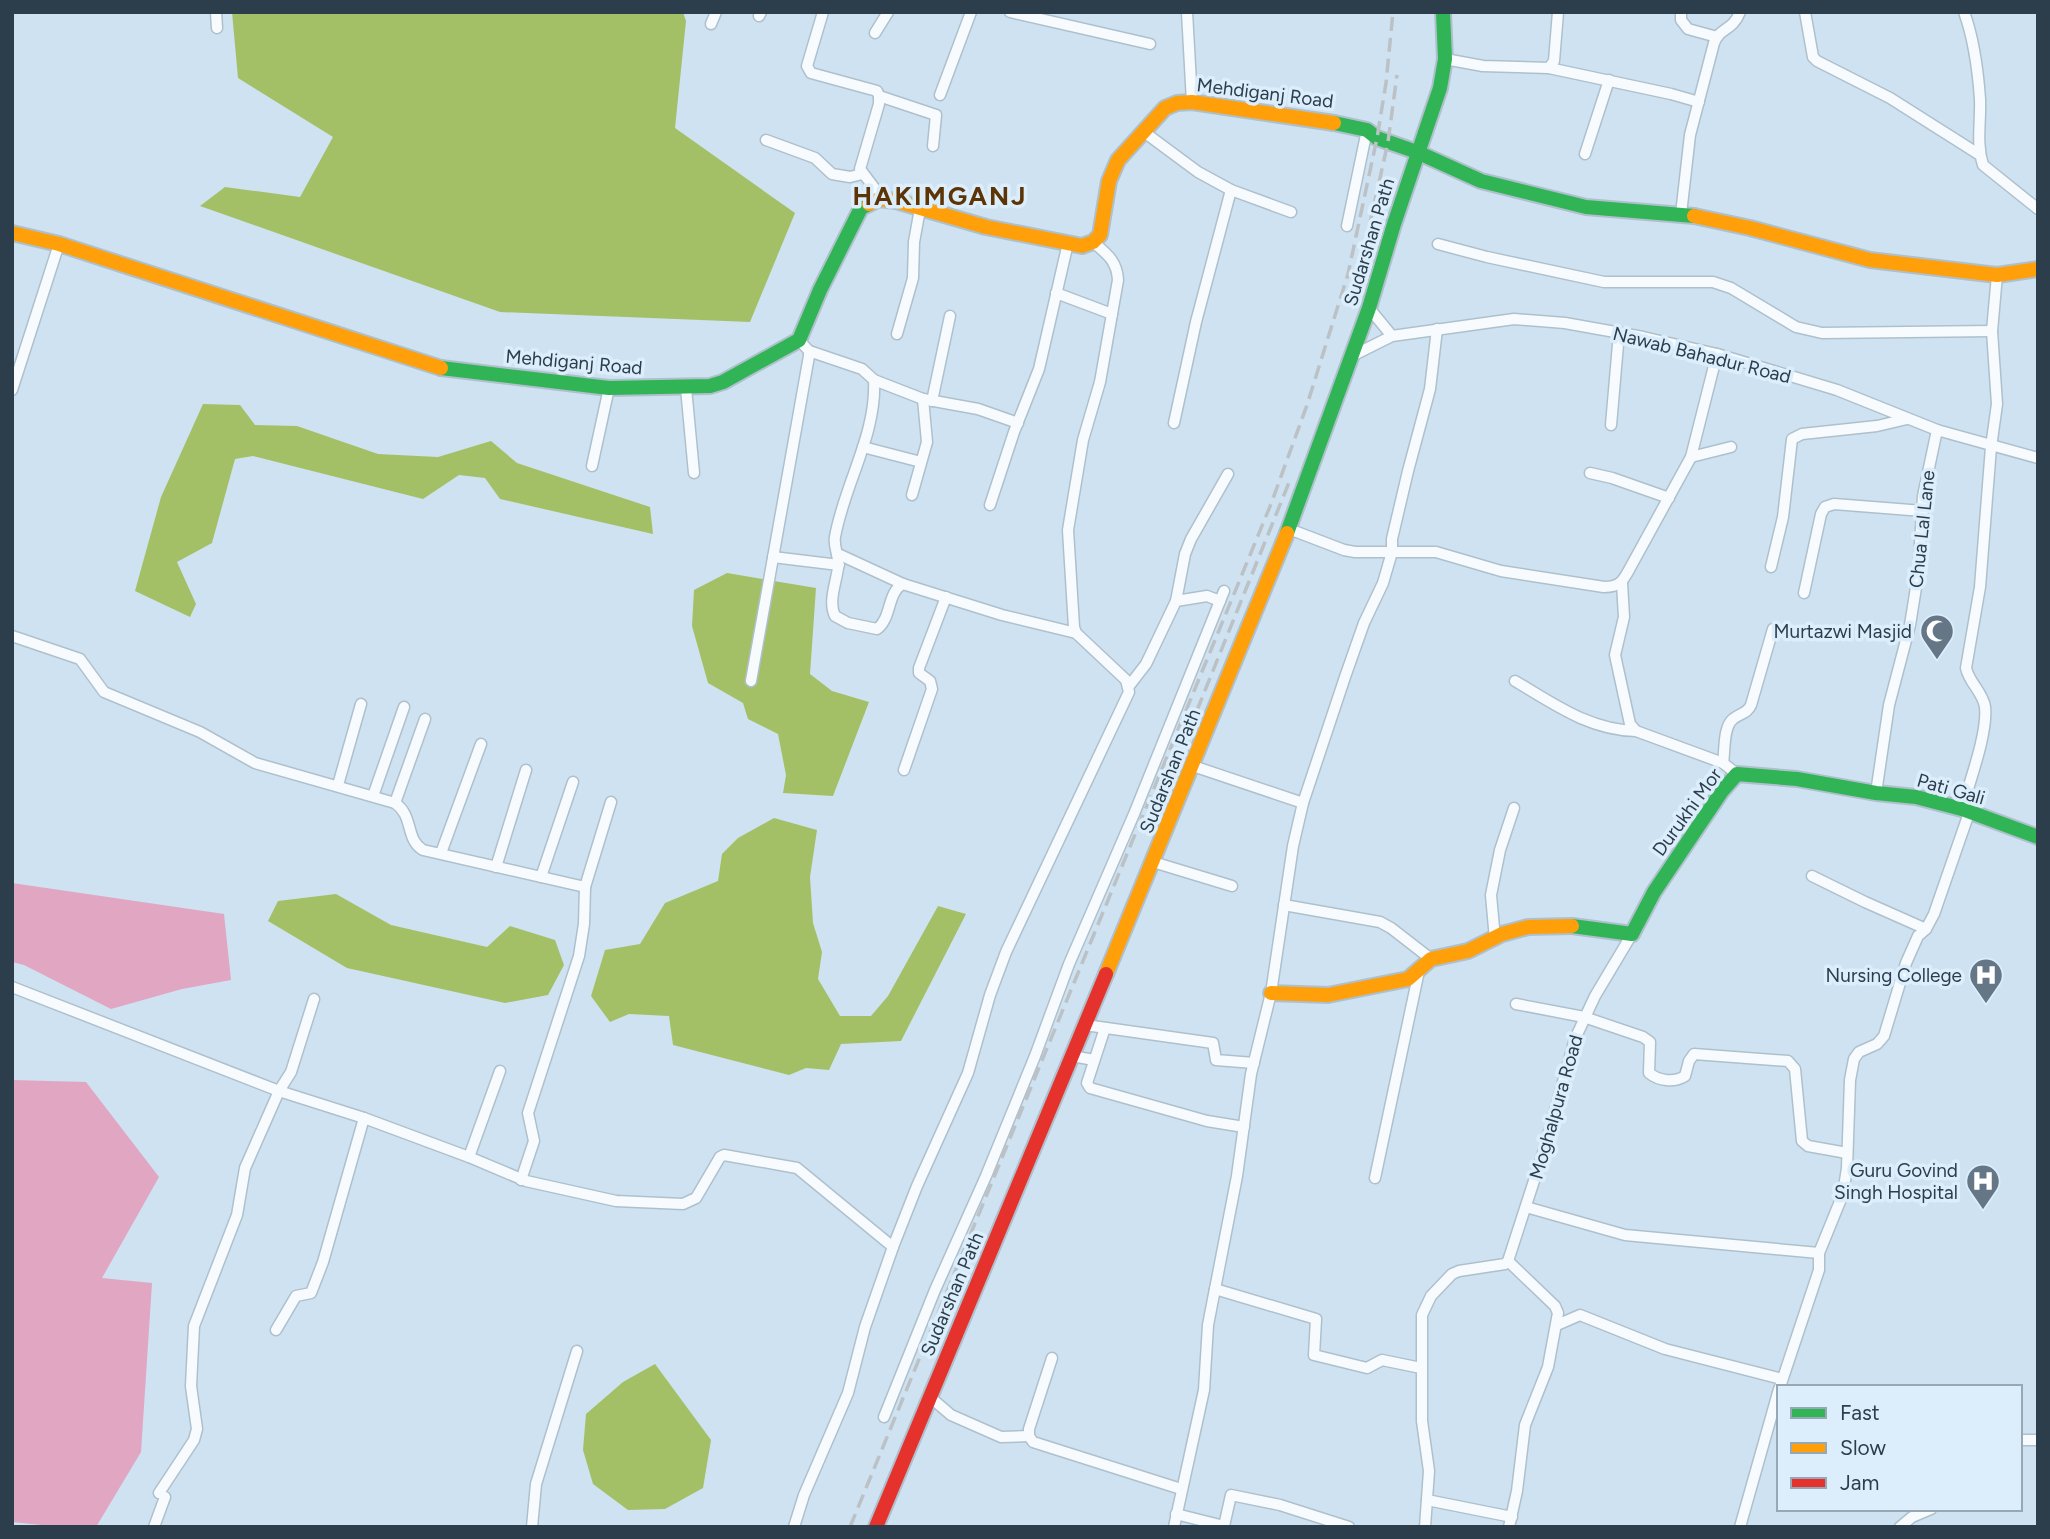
<svg xmlns="http://www.w3.org/2000/svg" width="2050" height="1539" font-family="Figtree,sans-serif">
<style>
.forest{fill:#e1a6c2}
.water{fill:#a4c066}
.lines{fill:none;stroke-linecap:round;stroke-linejoin:round}
.street-casing{stroke:#afc0cd;stroke-width:13}
.fast-casing{stroke:#afc0cd;stroke-width:18}
.slow-casing{stroke:#afc0cd;stroke-width:18}
.jam-casing{stroke:#afc0cd;stroke-width:18}
.street{stroke:#f8fbfd;stroke-width:10}
.fast{stroke:#30b455;stroke-width:14}
.slow{stroke:#ff9f0a;stroke-width:14}
.jam{stroke:#e5322d;stroke-width:14}
.rail{stroke:#bcc1c5;stroke-width:3.5;stroke-dasharray:14 7;stroke-linecap:butt}
.labels{text-anchor:middle;dominant-baseline:central;stroke-width:7;stroke-linejoin:round;paint-order:stroke}
.street-label{font-size:19px;fill:#2c3e4c;stroke:#dceefc}
.poi-label{font-size:19px;fill:#2c3e4c;stroke:#dceefc;text-anchor:end}
.district-label{font-size:26px;font-weight:bold;letter-spacing:2px;fill:#5c3406;stroke:#dceefc}
</style>
<rect width="100%" height="100%" fill="#cee2f1"/>
<g class="forest">
<polygon points="12,883 224,914 231,980 182,989 111,1009 24,965 12,962"/>
<polygon points="12,1080 86,1082 159,1177 102,1278 152,1283 141,1452 96,1527 61,1527 12,1522"/>
</g>
<g class="water">
<polygon points="232,12 683,12 686,21 675,128 795,213 750,322 500,312 200,206 225,187 300,197 333,137 238,78"/>
<polygon points="203,404 240,405 255,425 297,426 378,454 438,457 491,441 517,463 650,507 653,534 500,499 485,478 459,475 423,499 253,456 235,459 212,543 177,562 196,604 190,617 135,591 161,497"/>
<polygon points="727,573 816,588 810,674 832,691 869,702 833,796 783,793 786,775 778,734 748,719 743,703 708,683 692,626 694,590"/>
<polygon points="774,818 817,830 810,877 813,923 822,952 818,979 840,1016 871,1016 888,996 938,906 966,914 901,1041 841,1044 829,1070 806,1068 789,1075 673,1045 669,1016 629,1014 610,1022 591,996 605,950 640,944 665,903 718,881 722,854 738,838"/>
<polygon points="336,894 391,925 487,947 510,926 555,940 564,965 548,995 505,1003 347,968 268,921 278,901"/>
<polygon points="655,1364 711,1440 703,1488 665,1509 628,1510 593,1484 583,1450 586,1414 623,1382"/>
</g>
<g class="lines">
<g class="street-casing">
<g id="street">
<polyline points="216,12 217,28"/>
<polyline points="823,12 807,66 811,73 877,91 879,96 879,104 860,169 875,189 879,199"/>
<polyline points="1010,12 1150,44"/>
<polyline points="1187,12 1192,102"/>
<polyline points="1681,12 1681,20 1688,29 1717,37"/>
<polyline points="1805,12 1813,57 1817,61 1890,98 1980,155"/>
<path d="M1964,12C1974,39 1978,71 1980,99C1981,122 1976,143 1983,165L2038,209"/>
<polyline points="759,16 761,12"/>
<polyline points="711,24 716,12"/>
<polyline points="875,33 888,12"/>
<polyline points="1445,59 1483,66 1549,68 1554,61 1558,12"/>
<polyline points="1549,68 1671,94 1699,102"/>
<polyline points="940,95 971,12"/>
<polyline points="879,96 936,115 933,146"/>
<polyline points="1144,132 1198,172 1231,190 1291,212"/>
<polyline points="766,140 815,158 832,174 850,177 862,174"/>
<polyline points="1585,154 1609,80"/>
<path d="M1681,214L1690,135L1714,43C1720,27 1732,32 1740,12"/>
<polyline points="1347,226 1367,130"/>
<polyline points="1438,244 1487,257 1604,282 1713,282 1731,288 1796,327 1822,333 1992,331"/>
<polyline points="1056,293 1112,314"/>
<polyline points="1369,308 1392,336"/>
<polyline points="897,334 913,278 914,242 920,209"/>
<path d="M809,351L862,369L874,380C877,434 844,485 835,537C833,547 840,557 838,568C836,583 828,602 835,616L848,623L877,629C892,618 887,592 903,584L1002,615L1076,633"/>
<polyline points="1352,356 1392,336 1514,319 1565,323 1643,337 1717,354 1837,390 1937,430 2038,458"/>
<polyline points="874,380 923,399 978,409 1018,423"/>
<polyline points="686,388 694,473"/>
<polyline points="12,390 59,244"/>
<polyline points="932,401 950,316"/>
<polyline points="1174,423 1196,322 1231,190"/>
<polyline points="1611,425 1619,333"/>
<polyline points="863,447 921,462"/>
<polyline points="1691,457 1731,447"/>
<polyline points="592,466 609,388"/>
<polyline points="1590,473 1612,478 1669,498"/>
<polyline points="912,495 927,442 923,399"/>
<polyline points="990,505 1014,432 1039,369 1068,243"/>
<path d="M1289,529L1344,550L1355,552H1436L1501,571L1604,587C1620,587 1623,581 1630,568L1691,457L1717,354"/>
<polyline points="838,554 903,584"/>
<polyline points="773,557 839,565"/>
<polyline points="1771,567 1783,517 1792,439 1802,434 1877,426 1907,419"/>
<polyline points="1622,583 1624,617 1615,655 1630,724 1636,731 1723,763 1737,774"/>
<polyline points="1804,593 1821,514 1825,507 1834,504 1923,511"/>
<polyline points="1176,601 1185,554 1191,539 1228,474"/>
<path d="M12,636L80,659L104,692L200,732L255,763L395,803C414,816 405,839 423,850L585,887"/>
<polyline points="751,681 809,356 809,351 799,340"/>
<path d="M1515,681C1554,704 1589,730 1636,731"/>
<polyline points="1129,686 1146,664 1176,601 1207,596 1220,601"/>
<path d="M1723,763C1725,751 1723,727 1733,719C1740,713 1747,714 1751,705L1773,629"/>
<polyline points="1193,766 1303,803"/>
<polyline points="904,770 932,689 930,681 919,673 919,668 946,597"/>
<polyline points="338,785 361,704"/>
<polyline points="1876,793 1889,705 1910,625 1918,575 1923,496 1937,430"/>
<polyline points="373,796 404,707"/>
<polyline points="395,803 425,719"/>
<path d="M1962,809C1969,783 1988,733 1985,707C1983,692 1969,683 1966,668L1980,587L1991,447L1997,404L1992,331L1997,275"/>
<polyline points="441,853 481,744"/>
<polyline points="1153,862 1232,886"/>
<polyline points="496,867 526,770"/>
<polyline points="1812,876 1865,902 1926,929"/>
<polyline points="541,877 573,782"/>
<polyline points="1284,905 1380,922 1391,928 1431,959"/>
<polyline points="1495,939 1491,895 1500,850 1514,808"/>
<polyline points="12,987 279,1091 364,1118 469,1157 526,1181 616,1201 683,1204 696,1198 720,1157 724,1155 797,1168 893,1247"/>
<path d="M1516,1004L1584,1017L1643,1037L1650,1042L1649,1073C1659,1081 1674,1083 1685,1076L1689,1061L1694,1054L1788,1061L1795,1069L1802,1141L1808,1146L1847,1153"/>
<polyline points="1085,1025 1213,1043 1216,1060 1254,1063"/>
<polyline points="1105,1028 1087,1083 1090,1088 1207,1121 1244,1127"/>
<polyline points="1072,1056 1094,1060"/>
<polyline points="469,1157 500,1071"/>
<polyline points="1375,1178 1419,971"/>
<polyline points="521,1180 534,1141 528,1113 579,956 584,924 585,887 611,802"/>
<polyline points="1526,1207 1625,1235 1819,1253"/>
<polyline points="1508,1261 1555,1306 1558,1313 1548,1367 1525,1425 1517,1491 1509,1527"/>
<polyline points="1215,1289 1316,1319 1314,1355 1367,1368 1382,1360 1421,1368"/>
<polyline points="1557,1325 1580,1315 1665,1349 1782,1379"/>
<polyline points="276,1330 296,1296 311,1293 323,1262 364,1118"/>
<polyline points="1052,1358 1029,1429 1029,1436 1033,1442 1181,1489"/>
<polyline points="1780,1387 1819,1270 1819,1253 1843,1194 1847,1168 1850,1080 1854,1059 1859,1052 1877,1044 1884,1036 1906,963 1918,936 1926,929 1934,914 1969,813"/>
<polyline points="930,1397 951,1415 1001,1437 1029,1436"/>
<polyline points="884,1417 935,1290 986,1176 1035,1056 1069,964 1134,814 1224,591"/>
<polyline points="2020,1440 2038,1440"/>
<polyline points="159,1493 194,1440 197,1429 191,1386 194,1326 237,1215 245,1168 279,1091 291,1072 314,999"/>
<polyline points="1427,1500 1512,1517"/>
<polyline points="1176,1514 1224,1526 1231,1495 1280,1505 1349,1527"/>
<polyline points="154,1527 165,1497"/>
<polyline points="532,1527 536,1484 577,1351"/>
<path d="M794,1527L804,1495L848,1393L865,1327L893,1247L917,1186L968,1073L990,995L1006,952L1129,692L1126,680L1076,633L1074,627L1068,530L1083,440L1100,382L1118,280C1117,261 1107,254 1093,242"/>
<polyline points="1174,1527 1204,1390 1208,1325 1237,1176 1251,1074 1271,993 1293,846 1303,803 1345,677 1364,623 1383,583 1392,552 1392,539 1408,471 1430,389 1437,329"/>
<polyline points="1425,1527 1429,1471 1422,1421 1422,1315 1431,1296 1452,1274 1459,1271 1505,1264 1508,1261 1543,1153 1575,1039 1595,996 1632,934"/>
<polyline points="1740,1527 1779,1389"/>
<polyline points="1900,1527 1912,1517 1931,1509"/>
</g>
</g>
<g class="fast-casing">
<g id="fast">
<polyline points="1334,123 1367,130 1377,138 1417,152 1481,181 1586,207 1694,216"/>
<polyline points="441,368 609,388 710,386 723,382 799,340 820,290 861,208 869,204"/>
<polyline points="1287,533 1369,308 1394,224 1440,88 1445,59 1443,12"/>
<polyline points="1572,926 1632,934 1654,892 1722,791 1737,774 1797,779 1876,793 1916,797 1962,809 2038,837"/>
</g>
</g>
<g class="slow-casing">
<g id="slow">
<polyline points="869,204 879,199 896,201 986,227 1082,246 1093,242 1100,235 1109,181 1118,160 1165,108 1177,103 1192,102 1334,123"/>
<polyline points="1694,216 1750,228 1870,260 1997,275 2038,269"/>
<polyline points="12,233 59,244 441,368"/>
<polyline points="1106,974 1287,533"/>
<polyline points="1271,993 1328,995 1408,979 1431,959 1468,951 1502,934 1528,927 1572,926"/>
</g>
</g>
<g class="jam-casing">
<polyline id="jam" points="876,1527 1106,974"/>
</g>
<use href="#street" class="street"/>
<use href="#fast" class="fast"/>
<use href="#slow" class="slow"/>
<use href="#jam" class="jam"/>
<g class="rail">
<polyline points="1370,223 1388,142 1397,75"/>
<polyline points="1189,730 1290,480"/>
<polyline points="850,1527 1271,504 1307,405 1348,274 1377,138 1386,83 1393,12"/>
</g>
</g>
<defs>
<g id="mosque-pin" transform="scale(1.75)"><path d="M0 17L-7.5 6A9.5 9.5 0 1 1 7.5 6Z" fill="#657786" stroke="#dceefc"/><path d="M3.5-4.9A6 6 0 1 0 3.5 4.9A5 5 0 1 1 3.5-4.9Z" fill="#fff"/></g>
<g id="hospital-pin" transform="scale(1.75)"><path d="M0 17L-7.5 6A9.5 9.5 0 1 1 7.5 6Z" fill="#657786" stroke="#dceefc"/><path d="M-5-5h3v3.5h4V-5h3V5h-3V1.5h-4V5h-3Z" fill="#fff"/></g>
</defs>
<g fill-rule="evenodd">
<use href="#mosque-pin" x="1937" y="631"/>
<use href="#hospital-pin" x="1986" y="975"/>
<use href="#hospital-pin" x="1983" y="1181"/>
</g>
<g class="labels">
<g class="street-label">
<text transform="translate(1265 93) rotate(7)">Mehdiganj Road</text>
<text transform="translate(1369 242) rotate(-73)">Sudarshan Path</text>
<text transform="translate(1702 355) rotate(14)">Nawab Bahadur Road</text>
<text transform="translate(574 362) rotate(5)">Mehdiganj Road</text>
<text transform="translate(1922 529) rotate(-84)">Chua Lal Lane</text>
<text transform="translate(1170 771) rotate(-68)">Sudarshan Path</text>
<text transform="translate(1951 789) rotate(16)">Pati Gali</text>
<text transform="translate(1687 812) rotate(-54)">Durukhi Mor</text>
<text transform="translate(1556 1107) rotate(-74)">Moghalpura Road</text>
<text transform="translate(952 1294) rotate(-67)">Sudarshan Path</text>
</g>
<g class="poi-label">
<text x="1912" y="631">Murtazwi Masjid</text>
<text x="1962" y="975">Nursing College</text>
<text x="1958" y="1170">Guru Govind<tspan x="1958" dy="22">Singh Hospital</tspan></text>
</g>
<g class="district-label">
<text x="940" y="196">HAKIMGANJ</text>
</g>
</g>
<rect width="2050" height="1539" fill="none" stroke="#2c3e4c" stroke-width="28"/>
<rect x="1777" y="1385" width="245" height="126" fill="#dceefc" stroke="#96a8b6" stroke-width="2"/>
<rect x="1791" y="1408" width="35" height="10" fill="#30b455" stroke="#96a8b6" stroke-width="2"/>
<text x="1840" y="1420" font-size="21" fill="#2c3e4c">Fast</text>
<rect x="1791" y="1443" width="35" height="10" fill="#ff9f0a" stroke="#96a8b6" stroke-width="2"/>
<text x="1840" y="1455" font-size="21" fill="#2c3e4c">Slow</text>
<rect x="1791" y="1478" width="35" height="10" fill="#e5322d" stroke="#96a8b6" stroke-width="2"/>
<text x="1840" y="1490" font-size="21" fill="#2c3e4c">Jam</text>
</svg>
